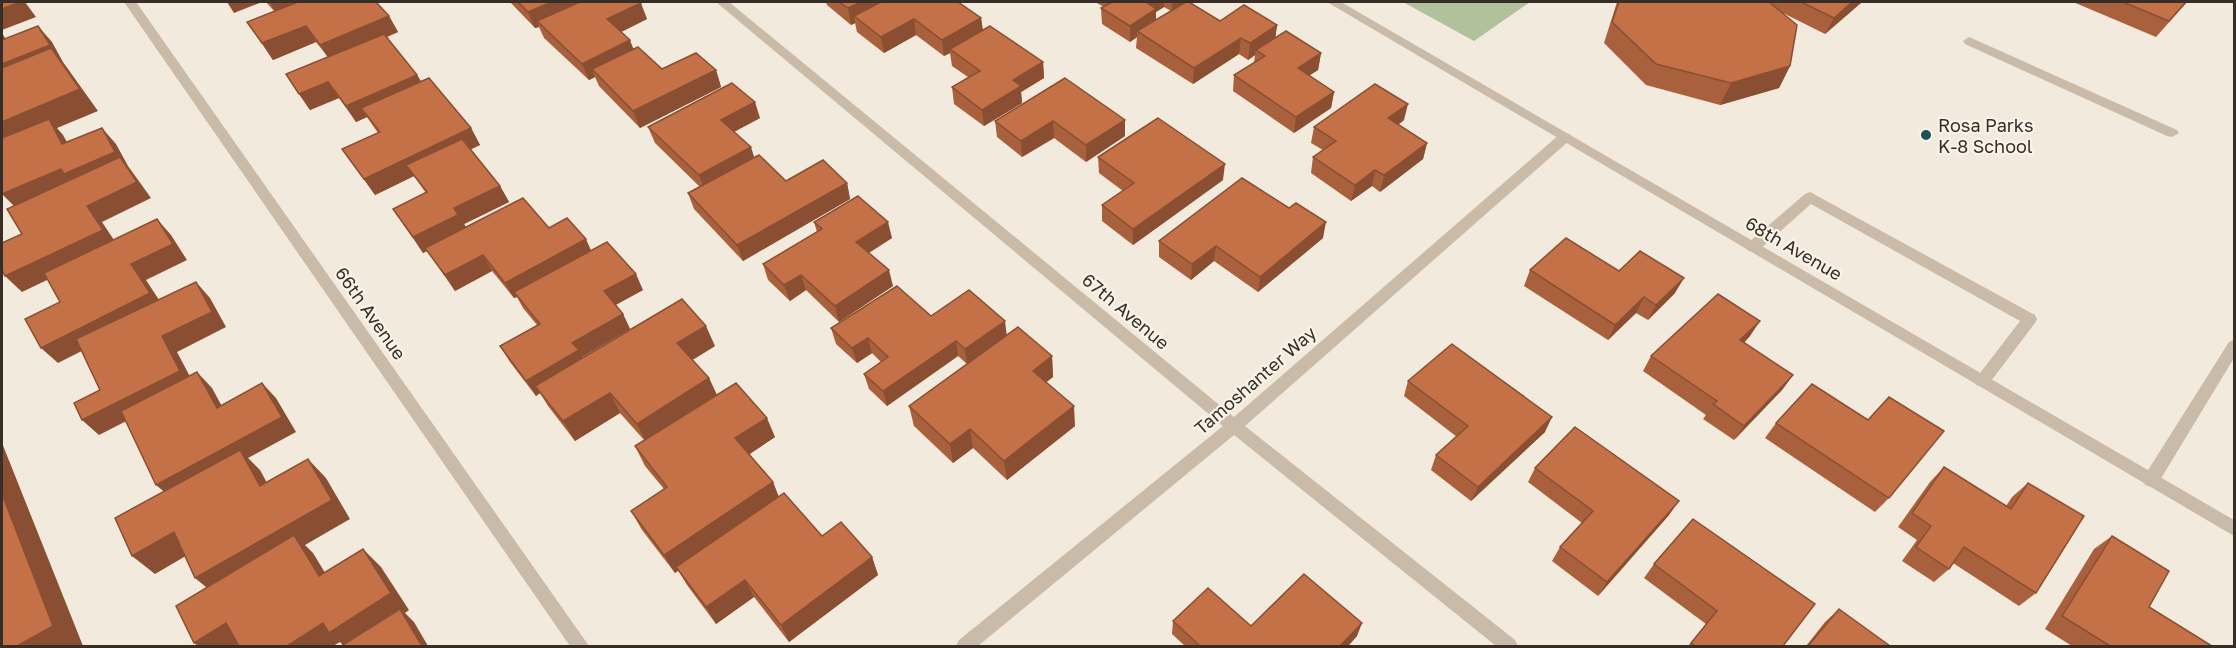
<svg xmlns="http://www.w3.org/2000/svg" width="2236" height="648" font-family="'Golos Text',sans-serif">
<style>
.green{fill:#b1c19c}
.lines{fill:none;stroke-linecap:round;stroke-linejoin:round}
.service{fill:#cabba8;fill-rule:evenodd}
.minor{fill:#cabba8;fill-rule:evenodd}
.tertiary{fill:#cabba8;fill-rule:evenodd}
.wall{fill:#a9613d;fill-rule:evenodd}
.shaded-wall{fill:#8a4f32}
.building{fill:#c57147;stroke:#8a4f32;stroke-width:1.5}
.poi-dot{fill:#1e4f58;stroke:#f9f3e8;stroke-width:2}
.labels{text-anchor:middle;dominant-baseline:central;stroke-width:4.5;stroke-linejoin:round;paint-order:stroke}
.poi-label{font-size:18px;fill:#372e28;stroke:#f9f3e8;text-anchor:start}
.street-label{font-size:18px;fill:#372e28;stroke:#f9f3e8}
</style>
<rect width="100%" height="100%" fill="#f2eadc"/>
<polygon class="green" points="1403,2 1530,2 1474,41"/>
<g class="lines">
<g class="service">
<polygon points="1969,37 2177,130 2179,133 2172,137 2167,136 1965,44 1963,41"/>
<polygon points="1810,192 2035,315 2037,319 2035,323 1988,385 1982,387 1976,385 1974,381 2020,321 1811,204 1758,251 1748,251 1746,247 1748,243 1805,194"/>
</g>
<g class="minor">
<polygon points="124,2 136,2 589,646 570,646"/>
<polygon points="716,2 729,2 1234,417 1560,134 1570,134 1572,137 1570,140 1245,426 1515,640 1518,646 1496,646 1234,435 978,646 956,646 959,640 1223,426"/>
<polygon points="2234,340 2234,358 2157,485 2151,487 2145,485 2143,480 2145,475 2229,342"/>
</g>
<polygon class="tertiary" points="1327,2 1341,2 2234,520 2234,536"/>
</g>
<g class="wall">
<polygon points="266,2 376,2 389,16 398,32 387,37 417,75 421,81 471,128 480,145 471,149 500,186 509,202 464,224 466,227 549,228 591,250 643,290 615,305 623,314 630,329 582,357 583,358 715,346 692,360 709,378 717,395 775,437 749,454 773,482 779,497 822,536 872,557 878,575 789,642 754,597 716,624 687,585 678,570 675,573 642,530 631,511 664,489 645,466 635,446 644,440 620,413 575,441 548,406 540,393 536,396 510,362 500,346 537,325 523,308 517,297 514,298 492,271 455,291 427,251 423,253 393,209 426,193 414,176 375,195 342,149 378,133 367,117 356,122 339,98 310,110 286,74 328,57 316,42 273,60 247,22 274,11"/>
<polygon points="510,2 639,2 647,19 621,32 634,49 662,69 716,70 721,87 640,128 599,86 595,77 589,80 544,38 539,27 535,28"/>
<polygon points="826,2 964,2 960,3 981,18 983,30 1043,62 1044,78 1021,92 1022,103 984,126 954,104 952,87 968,77 952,66 950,53 944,56 916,35 884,53 857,32 855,23 851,25 827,5"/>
<path d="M1095,2H1189L1220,21L1277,25L1275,38L1321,53L1318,70L1309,76L1334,92L1331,108L1294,133L1233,91L1234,75L1254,63L1255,55L1248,60L1239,54L1193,84L1136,48L1137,37L1130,42L1102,24L1101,8L1104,7ZM1164,7L1171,11L1156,20V12Z"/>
<polygon points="1617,2 1862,2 1825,34 1783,13 1790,66 1779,88 1720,105 1646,85 1604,43"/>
<polygon points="2073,2 2187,2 2156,37"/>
<polygon points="1065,78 1125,136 1086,162 1054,138 1022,157 997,137 995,121"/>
<polygon points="760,118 734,132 754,157 786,181 847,183 850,199 743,261 694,209 688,193 700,187 655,143 648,127"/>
<polygon points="1404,120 1398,125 1427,143 1423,159 1380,192 1372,186 1351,201 1311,173 1313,157 1323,150 1311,143 1314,127"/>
<polygon points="1098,157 1223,180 1133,245 1102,221 1102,205 1123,191 1099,173"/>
<polygon points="1289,208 1323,238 1258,292 1214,261 1191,280 1159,257 1159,241"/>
<polygon points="814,222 892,238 869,253 893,286 839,322 806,290 790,301 768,280 763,264 817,232"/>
<polygon points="1530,270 1619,271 1675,293 1648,320 1636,313 1608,340 1524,286"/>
<polygon points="931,316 1006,336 1052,356 1053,377 1046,382 1075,426 1007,480 973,448 953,463 914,426 909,406 967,364 958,356 887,406 869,389 864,374 881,362 872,353 857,363 836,344 831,328"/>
<polygon points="1750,336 1744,343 1793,375 1782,390 1734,440 1703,419 1706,415 1643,371 1651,356"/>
<polygon points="1408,381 1545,432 1471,501 1431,470 1436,455 1457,437 1404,396"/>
<polygon points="1776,423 1889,498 1875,512 1765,438"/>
<polygon points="1944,467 2006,506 2012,497 2028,483 2036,593 2019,606 1953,563 1949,569 1934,582 1902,561 1917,540 1898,527 1930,482"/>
<polygon points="1535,468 1669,515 1598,596 1552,561 1560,547 1582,523 1528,482"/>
<polygon points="2112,536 2149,607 2212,646 2072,646 2045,629 2094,549"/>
<polygon points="1654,564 1783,646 1688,646 1706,624 1644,578"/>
<polygon points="1839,609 1890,646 1806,646 1825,622"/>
<polygon points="1173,621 1251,626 1357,636 1348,646 1185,646 1172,634"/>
</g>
<g class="shaded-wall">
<polygon points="20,2 25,2 36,17 2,30 2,9"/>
<polygon points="227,2 262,2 234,13"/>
<polygon points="274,2 324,2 280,19 270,3"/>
<polygon points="552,2 596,2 537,21 539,27 535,28 528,12"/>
<polygon points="861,2 890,2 854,16 855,23 851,25 848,8"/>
<polygon points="1146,2 1164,2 1164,7 1156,12 1156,25 1137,31 1137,37 1130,42 1130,26"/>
<polygon points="1172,2 1189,2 1172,12"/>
<polygon points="1852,2 1862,2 1825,34 1834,18"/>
<polygon points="641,3 647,19 613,36 607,19"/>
<polygon points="389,16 398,32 330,61 320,45"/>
<polygon points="981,18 983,34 950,49 950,53 944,56 942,40"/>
<polygon points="914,19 916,35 884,53 881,37"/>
<polygon points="1277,25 1275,41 1256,50 1255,55 1248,60 1250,43"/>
<polygon points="38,26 52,42 63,62 98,111 57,128 63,135 77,160 2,152 2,64"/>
<polygon points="306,26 316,42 273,60 262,43"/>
<polygon points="2,33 16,56 2,39"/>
<polygon points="1241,38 1239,54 1193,84 1194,68"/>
<polygon points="630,40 636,56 592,69 595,77 589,80 582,64"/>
<polygon points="1321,53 1318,70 1295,84 1298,68"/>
<polygon points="1043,62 1044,78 1021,92 1022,103 984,126 982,110 1013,80"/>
<polygon points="1790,66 1779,88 1720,105 1731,83"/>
<polygon points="716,70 721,87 640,128 633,111"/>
<polygon points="417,75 426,91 361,108 367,117 356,122 346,106"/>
<polygon points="328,82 339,98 310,110 299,94"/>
<polygon points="1334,92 1331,108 1294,133 1296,117"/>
<polygon points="755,102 760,118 726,136 721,120"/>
<polygon points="1408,104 1404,120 1384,135 1388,118"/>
<polygon points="1125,120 1125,136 1086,162 1086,145"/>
<polygon points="1053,121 1054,138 1022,157 1021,141"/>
<polygon points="102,128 116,144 128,166 151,198 102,222 118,246 22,292 5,276 103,230 18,210 2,194"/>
<polygon points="471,128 480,145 415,176 406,165 414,176 375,195 364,179"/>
<polygon points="1427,143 1423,159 1380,192 1384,175"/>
<polygon points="751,147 756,163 705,191 699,175"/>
<polygon points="1225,164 1223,180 1133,245 1133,229"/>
<polygon points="1375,170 1372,186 1351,201 1355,185"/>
<polygon points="847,183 850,199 743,261 737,245"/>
<polygon points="500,186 509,202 464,224 468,231 423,253 413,237 454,208"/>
<polygon points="157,219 171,235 187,260 146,280 165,309 58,363 41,348 131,264"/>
<polygon points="888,222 892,238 860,258 856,242"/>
<polygon points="1326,222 1323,238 1258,292 1260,277"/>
<polygon points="586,239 593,255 514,292 517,297 514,298 505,283"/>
<polygon points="1216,246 1214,261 1191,280 1192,264"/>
<polygon points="483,255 492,271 455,291 445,275"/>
<polygon points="889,270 893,286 839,322 835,306"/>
<polygon points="636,274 643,290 612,307 604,291"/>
<polygon points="801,275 806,290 790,301 784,285"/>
<polygon points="1684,278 1675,293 1648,320 1656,305"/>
<polygon points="196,282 210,298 226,327 177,352 195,386 99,435 82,420 162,336"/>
<polygon points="1644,297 1636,313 1608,340 1615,325"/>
<polygon points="623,314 630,329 582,357 587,366 535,386 540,393 536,396 526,381 572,343"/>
<polygon points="1005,321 1007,337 967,365 965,349"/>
<polygon points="1760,321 1750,336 1730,356 1740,340"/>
<polygon points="706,326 715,346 686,364 677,343"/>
<polygon points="868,338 872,353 857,363 852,348"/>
<polygon points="956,341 958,356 887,406 883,391"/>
<polygon points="1052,356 1053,377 1035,391 1033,371"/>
<polygon points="197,372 212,388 231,423 217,408"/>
<polygon points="1793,375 1782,390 1734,440 1744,426"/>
<polygon points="709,378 718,398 647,444 637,424"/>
<polygon points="262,383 276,398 296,432 248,458 260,470 279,505 173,499 156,485"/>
<polygon points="610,393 620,413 575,441 563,421"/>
<polygon points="1074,406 1075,426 1007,480 1004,461"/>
<polygon points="1552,417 1545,432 1471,501 1478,487"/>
<polygon points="767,418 775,437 744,458 735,438"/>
<polygon points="970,429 973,448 953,463 950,444"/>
<polygon points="2,443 83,646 17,646 2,494"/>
<polygon points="308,459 326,478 350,519 305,545 313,553 338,594 217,596 195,578"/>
<polygon points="773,482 780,501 675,573 664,555"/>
<polygon points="1679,501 1669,515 1598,596 1607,582"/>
<polygon points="174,532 196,550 155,574 132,556"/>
<polygon points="363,549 381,567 409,610 405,613 414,622 428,646 344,646 340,642 333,646 287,646"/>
<polygon points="872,557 878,575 789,642 781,625"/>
<polygon points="745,580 754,597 716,624 706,607"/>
<polygon points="226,623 248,640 237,646 198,646 194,643"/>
<polygon points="1362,623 1357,636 1348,646 1340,646"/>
</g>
<g class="building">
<polygon points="2,2 20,2 2,9"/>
<polygon points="298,2 376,2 389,16 320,45 306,26 262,43 247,22"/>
<polygon points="518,2 552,2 528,12"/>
<polygon points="580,2 639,2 641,3 607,19 630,40 582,64 537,21"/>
<polygon points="839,2 861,2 848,8"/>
<polygon points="881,2 958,2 981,18 942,40 914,19 881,37 854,16"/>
<polygon points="1112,2 1147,2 1146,2 1156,9 1130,26 1101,8"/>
<polygon points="1186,2 1189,2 1220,21 1244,5 1277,25 1250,43 1241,38 1194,68 1137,31"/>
<polygon points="1619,2 1769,2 1797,25 1790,66 1731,83 1656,64 1612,22"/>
<polygon points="1801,2 1852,2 1834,18"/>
<polygon points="2123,2 2186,2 2169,21"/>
<polygon points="38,26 50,45 2,64 2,39 2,40"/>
<polygon points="990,26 1043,62 1013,80 1021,86 982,110 952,87 980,71 950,49"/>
<polygon points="1286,31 1321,53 1298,68 1334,92 1296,117 1234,75 1265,56 1256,50"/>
<polygon points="384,34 417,75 346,106 328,82 299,94 286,74"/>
<polygon points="638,47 662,69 696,53 716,70 633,111 592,69"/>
<polygon points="51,48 80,89 2,122 2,68"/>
<polygon points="429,78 471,128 364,179 342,149 380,132 361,108"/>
<polygon points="1065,78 1125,120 1086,145 1053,121 1021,141 995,121"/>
<polygon points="732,83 755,102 721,120 751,147 699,175 648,127"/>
<polygon points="1375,84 1408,104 1388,118 1427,143 1384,175 1375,170 1355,185 1313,157 1336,141 1314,127"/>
<polygon points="1158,118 1225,164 1133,229 1102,205 1134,183 1098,157"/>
<polygon points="49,119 62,144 102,128 115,152 64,174 61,169 2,194 2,138"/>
<polygon points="462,139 500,186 454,208 458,215 413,237 393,209 427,192 406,165"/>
<polygon points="759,155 786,181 823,160 847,183 737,245 688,193"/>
<polygon points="120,157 137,182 87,206 103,230 5,276 2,270 2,243 22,234 7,209"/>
<polygon points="1242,178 1289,208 1296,203 1326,222 1260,277 1216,246 1192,264 1159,241"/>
<polygon points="858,196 888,222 856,242 889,270 835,306 801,275 784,285 763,264 822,229 814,222"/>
<polygon points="523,198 549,228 567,218 586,239 505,283 483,255 445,275 425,248"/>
<polygon points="157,219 173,244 131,264 150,293 41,348 25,319 60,302 44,273"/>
<polygon points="1566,238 1619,271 1640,251 1684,278 1656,305 1644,297 1615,325 1530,270"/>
<polygon points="607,242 636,274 604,291 623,314 572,343 579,350 526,381 500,346 540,324 514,292"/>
<polygon points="196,282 212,312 162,336 180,371 82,420 74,403 100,390 76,339"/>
<polygon points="897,286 931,316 969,290 1005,321 965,349 956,341 883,391 864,374 888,357 868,338 852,348 831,328"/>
<polygon points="1718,294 1760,321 1740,340 1793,375 1744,426 1713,404 1717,401 1651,356"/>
<polygon points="682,299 706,326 677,343 709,378 637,424 610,393 563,421 535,386"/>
<polygon points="1018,327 1052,356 1033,371 1074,406 1004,461 970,429 950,444 909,406"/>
<polygon points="1452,344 1552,417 1478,487 1436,455 1468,426 1408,381"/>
<polygon points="197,372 217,408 262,383 282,417 156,485 121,411"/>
<polygon points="736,383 767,418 735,438 773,482 664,555 631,511 667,487 635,446"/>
<polygon points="1812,384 1868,420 1889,397 1944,431 1889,498 1776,423"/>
<polygon points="1575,427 1679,501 1607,582 1560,547 1593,511 1535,468"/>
<polygon points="240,450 260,486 308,459 332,500 195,578 174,532 132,556 115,518"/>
<polygon points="1944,467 2011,509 2028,483 2084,516 2036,593 1964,547 1949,569 1916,547 1931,526 1912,513"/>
<polygon points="784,493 822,536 841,522 872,557 781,625 745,580 706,607 676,567"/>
<polygon points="2,494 53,626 17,646 2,646"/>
<polygon points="1693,519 1815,604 1783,646 1695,646 1691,643 1717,611 1654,564"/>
<polygon points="294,535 319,576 363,549 391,593 329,633 323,623 287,646 239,646 226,623 194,643 176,606"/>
<polygon points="2112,536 2169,571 2149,607 2212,646 2110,646 2062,616"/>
<polygon points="1304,574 1362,623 1340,646 1200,646 1173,621 1208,588 1251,626"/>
<polygon points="400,609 422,646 341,646"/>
<polygon points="1839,609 1890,646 1808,646"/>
</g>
<circle class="poi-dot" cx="1926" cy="135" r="6"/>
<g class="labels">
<g class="poi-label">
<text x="1938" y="125">Rosa Parks<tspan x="1938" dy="21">K-8 School</tspan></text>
</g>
<g class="street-label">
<text transform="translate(1794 248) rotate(30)">68th Avenue</text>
<text transform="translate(1126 311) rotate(40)">67th Avenue</text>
<text transform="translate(371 313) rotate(55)">66th Avenue</text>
<text transform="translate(1255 380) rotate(-41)">Tamoshanter Way</text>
</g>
</g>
<rect width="2236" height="648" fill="none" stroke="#372e28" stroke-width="6"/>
</svg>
